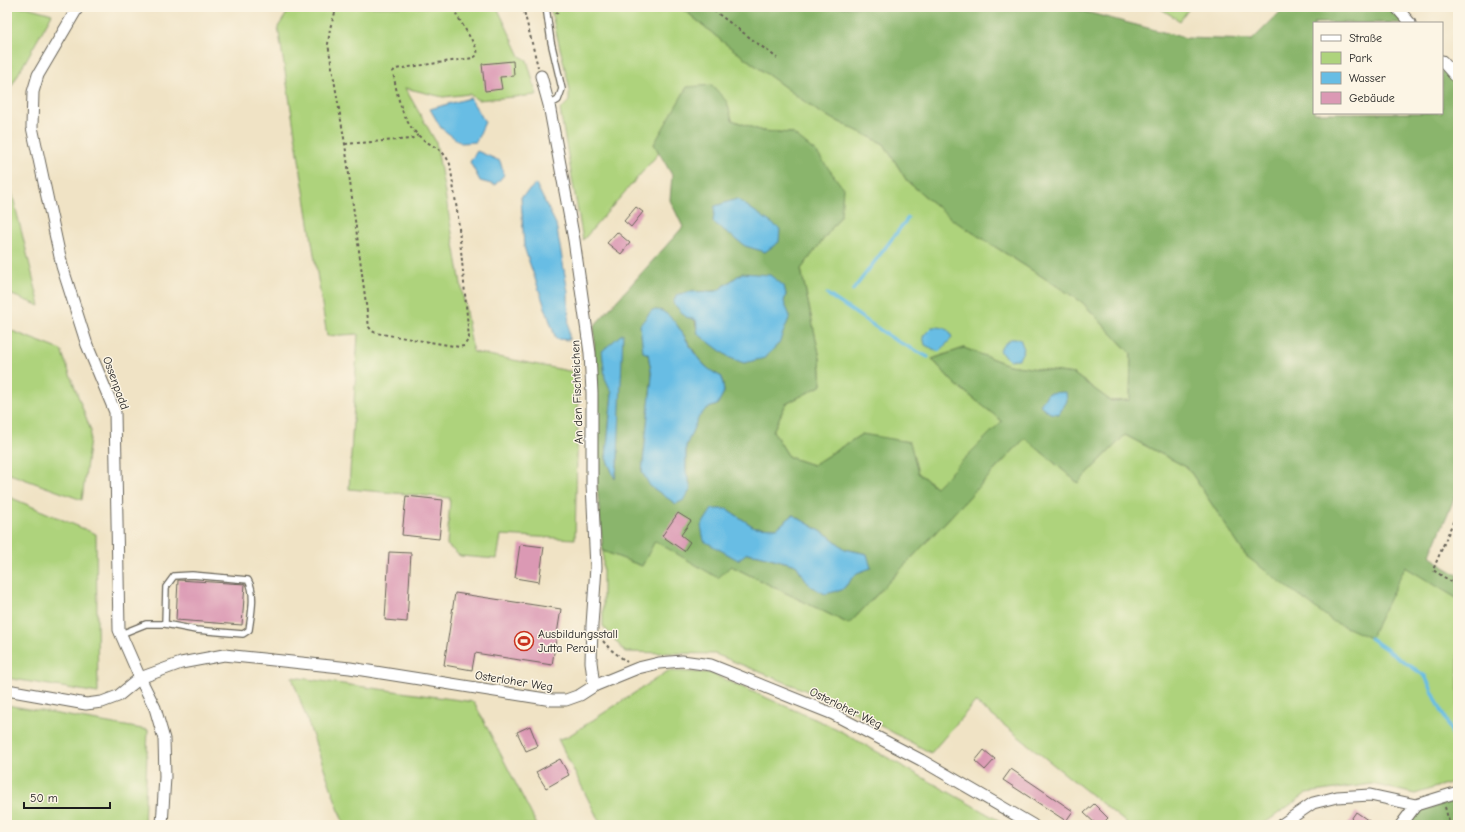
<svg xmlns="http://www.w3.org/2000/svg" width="1465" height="832" font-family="'Comic Neue',sans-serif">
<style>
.green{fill:#aed37c;stroke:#65784c}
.forest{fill:#8ab56c;stroke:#536844;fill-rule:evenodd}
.water{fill:#67bde4;stroke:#426c80}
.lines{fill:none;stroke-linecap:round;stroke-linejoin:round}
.stream{stroke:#67bde4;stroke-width:3.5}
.building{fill:#db99b4}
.lane-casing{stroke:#666257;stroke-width:8}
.street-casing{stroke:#666257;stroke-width:13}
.path{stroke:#666257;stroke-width:2;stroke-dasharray:3 3;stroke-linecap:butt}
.lane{stroke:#fff;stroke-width:5.5}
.street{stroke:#fff;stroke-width:11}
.labels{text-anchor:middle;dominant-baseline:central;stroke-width:3;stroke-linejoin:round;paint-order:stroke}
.street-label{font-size:12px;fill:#1c1c1c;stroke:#fcf5e5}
.poi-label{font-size:12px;fill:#1c1c1c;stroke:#fcf5e5;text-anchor:start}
</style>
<rect width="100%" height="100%" fill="#fcf5e5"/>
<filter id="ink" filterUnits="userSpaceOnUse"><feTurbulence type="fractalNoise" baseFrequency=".025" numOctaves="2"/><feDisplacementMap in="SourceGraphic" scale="8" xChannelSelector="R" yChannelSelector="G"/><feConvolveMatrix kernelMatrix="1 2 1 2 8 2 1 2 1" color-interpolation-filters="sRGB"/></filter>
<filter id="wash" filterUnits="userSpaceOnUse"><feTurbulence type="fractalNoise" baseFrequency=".012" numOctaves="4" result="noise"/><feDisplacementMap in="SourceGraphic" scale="16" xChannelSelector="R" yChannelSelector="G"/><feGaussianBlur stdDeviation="0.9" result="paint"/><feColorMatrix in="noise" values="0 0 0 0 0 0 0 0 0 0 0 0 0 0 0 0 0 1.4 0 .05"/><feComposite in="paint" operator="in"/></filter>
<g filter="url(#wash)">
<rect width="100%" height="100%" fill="#f0e3c5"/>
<g class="green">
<polygon points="7,7 27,7 52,14 7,94"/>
<polygon points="291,7 497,7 520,56 527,60 537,95 478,100 469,94 443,97 405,88 436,142 473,352 579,373 575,539 501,535 497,559 460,556 447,545 450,498 349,489 358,334 327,336 278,27"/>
<polygon points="550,7 681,7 723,42 819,112 884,144 907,181 953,220 1082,302 1131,354 1130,400 1111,401 1074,374 1009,365 964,348 932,359 954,383 1002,421 936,487 918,473 862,434 813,465 789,457 773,431 786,404 822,385 820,358 801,269 841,216 792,133 762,131 732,120 727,102 654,144 659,153 583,240 560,110 569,101 569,85"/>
<polygon points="1158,7 1190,7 1180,21"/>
<polygon points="9,181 40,306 7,293 7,183"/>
<polygon points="7,329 61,350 91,431 82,500 7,473"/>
<polygon points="1125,435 1188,468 1246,556 1370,637 1405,566 1458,599 1458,780 1415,794 1372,784 1307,793 1262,825 1129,825 975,702 931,753 842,705 715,654 625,652 603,626 603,551 642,566 654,541 682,556 731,566 849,624 1025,438 1078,483"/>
<polygon points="7,496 96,534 98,693 7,678"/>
<polygon points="668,671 710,673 835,728 1007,825 601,825 558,739 567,737"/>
<polygon points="292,677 474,702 537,825 344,825"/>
<polygon points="7,705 148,730 144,825 7,825"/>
</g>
<g class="forest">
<path d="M681,7H1067L1186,38L1252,40L1285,7H1393L1406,23H1314V113H1442V66L1458,85V490L1430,555L1444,567L1458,575V599L1405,567L1370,638L1334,622L1246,556L1188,468L1125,435L1078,483L1025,438L849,624L731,566L718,578L655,541L642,566L603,551L597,485L594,326L683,227L670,200L672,175L654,144L687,87L712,85L727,102L732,120L762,131L792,133L817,153L843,188L841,216L801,269L820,358L822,385L786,404L773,431L789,457L813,465L862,434L910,442L918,473L936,487L1002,421L954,383L932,359L964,348L1009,365L1074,374L1111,401L1130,400L1131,354L1082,302L953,220L907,181L884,144L819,112L723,42ZM742,273L786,294L784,302L698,334L688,292L717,291ZM661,310L672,319L686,338L698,358L710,371L722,377L724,392L717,405L706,409L697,418L686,446V471L691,489L642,472L652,376L648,354ZM612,393L618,458L615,479L606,458ZM727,509L754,527L777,528L793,515L829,536L845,549L867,554L857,573L842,590L810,586L796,565L759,555L747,553Z"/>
<polygon points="1458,800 1458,825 1410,824 1419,811"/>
</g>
<g class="water">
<polygon points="470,98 485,122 476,142 461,143 441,128 430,109"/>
<polygon points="477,151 500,161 504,175 495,185 480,181 470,162"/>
<polygon points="536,184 556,224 568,292 569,340 556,339 524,247 521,197"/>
<polygon points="737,199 780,229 779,242 765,252 745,246 713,222 715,206"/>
<polygon points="742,273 770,275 784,286 786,294 784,302 790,316 779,343 765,358 744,363 730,358 698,334 696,320 686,317 673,303 676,295 688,292 717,291"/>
<path d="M652,310C655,310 659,310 662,311C678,319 687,344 698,358C705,367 712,372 722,377L724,392L717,405L706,409L698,418L686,446V471L691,489L684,500L676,504L650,486L642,472L652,376L648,354L643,352L640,325Z"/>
<path d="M932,327C942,327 949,327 952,338L939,352L925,345L923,336Z"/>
<polygon points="623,333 618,458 615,479 606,458 612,393 605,378 602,351"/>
<polygon points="1010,339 1020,339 1024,349 1019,359 1009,360 999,351 1003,345"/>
<polygon points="1066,392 1067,401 1059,414 1050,413 1040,405 1048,393"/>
<polygon points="712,509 727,509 754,527 777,528 793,515 829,536 845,549 867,554 871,568 857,573 842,590 825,594 810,586 796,565 759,555 747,553 738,560 704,541 701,526"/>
</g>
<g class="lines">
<g class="stream">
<polyline points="853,290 908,218"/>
<polyline points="827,294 895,340 928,357"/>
<polyline points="1370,638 1425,676 1458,746"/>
</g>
</g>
<g id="blocks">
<g class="building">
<polygon points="513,61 514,76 500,77 502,89 485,91 482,64"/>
<polygon points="636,207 643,212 631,227 624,221"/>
<polygon points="617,232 630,243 621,254 607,243"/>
<polygon points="406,496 443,500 439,539 402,535"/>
<polygon points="678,513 691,521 681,535 690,542 684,551 662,536"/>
<polygon points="520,544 544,547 539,582 515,578"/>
<polygon points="389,552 411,553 407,622 385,620"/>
<polygon points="178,580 245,584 242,625 176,620"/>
<polygon points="455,593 561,609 552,665 475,653 472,670 444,665"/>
<polygon points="530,726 538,746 526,751 517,732"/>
<polygon points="984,750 995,759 985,770 975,761"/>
<polygon points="560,759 569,775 546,788 536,772"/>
<polygon points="1011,769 1073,811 1066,821 1003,780"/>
<polygon points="1094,804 1108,818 1101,825 1097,825 1084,813"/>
<polygon points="1356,812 1375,825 1347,825"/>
</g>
</g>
</g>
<g filter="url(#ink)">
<use href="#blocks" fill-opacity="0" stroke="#666257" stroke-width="1"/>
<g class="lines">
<g class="lane-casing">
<g id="lane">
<polyline points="546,7 551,42 562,89 558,100 549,105"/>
<path d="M121,634L146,624H165L196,630L243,634L249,630C251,615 256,593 248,580L192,575L174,576L166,587L165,624"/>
</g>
</g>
<g class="street-casing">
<g id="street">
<polyline points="78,7 38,75 33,92 32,127 62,266 87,345 115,412 119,630 140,678 155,708 164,739 165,777 162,825"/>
<polyline points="1396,7 1410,23"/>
<polyline points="1442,61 1458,79"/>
<polyline points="541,76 549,105 574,240 590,353 592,393 592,484 596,567 592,625 591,662 594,686"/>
<polyline points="7,690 86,704 102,702 118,696 140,678 181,663 224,655 350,668 552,700 566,700 580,695 594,686 638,668 659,663 682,661 711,665 833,714 921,760 1033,825"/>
<polyline points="1416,805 1458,792"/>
<polyline points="1281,825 1313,803 1337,797 1370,795 1416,805 1401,825"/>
</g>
</g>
<g class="path">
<path d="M337,7L330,28L328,44L345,144L369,327L372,331L376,333L459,347L464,346L469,338L458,217L450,164C442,146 430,147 418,135C401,119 397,94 393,72L395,69L473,58C477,56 478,54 477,49L452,7"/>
<polyline points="523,7 538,67"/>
<polyline points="709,7 777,58"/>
<polyline points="556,14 561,7"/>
<polyline points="345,144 411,139 418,135"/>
<polyline points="1458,510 1433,570 1458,586"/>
<polyline points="603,641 610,649 627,662"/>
<polyline points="1445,807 1450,825"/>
</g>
<use href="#lane" class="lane"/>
<use href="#street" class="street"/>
</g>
</g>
<defs>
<g id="stadium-ring" transform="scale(1)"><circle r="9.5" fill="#fcf5e5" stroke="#c8321e" stroke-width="1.5"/><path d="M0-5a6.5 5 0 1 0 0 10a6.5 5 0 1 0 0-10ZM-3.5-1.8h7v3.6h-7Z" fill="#c8321e"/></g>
</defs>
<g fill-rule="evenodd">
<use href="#stadium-ring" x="524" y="641"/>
</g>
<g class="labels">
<g class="street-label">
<text transform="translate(116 383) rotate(70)">Ossenpadd</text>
<text transform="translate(577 392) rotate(-92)">An den Fischteichen</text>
<text transform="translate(514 681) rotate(9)">Osterloher Weg</text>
<text transform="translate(846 708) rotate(26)">Osterloher Weg</text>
</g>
<g class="poi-label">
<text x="538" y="634">Ausbildungsstall<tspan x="538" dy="14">Jutta Perau</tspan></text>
</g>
</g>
<rect width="1465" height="832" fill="none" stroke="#fcf5e5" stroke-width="24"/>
<rect x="1313" y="22" width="130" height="92" fill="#fcf5e5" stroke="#a29e95"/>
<rect x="1321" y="35" width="20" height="6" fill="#ffffff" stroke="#a29e95"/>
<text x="1349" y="42" font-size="12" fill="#1c1c1c">Straße</text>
<rect x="1321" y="52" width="20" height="12" fill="#aed37c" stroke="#a29e95"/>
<text x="1349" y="62" font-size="12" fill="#1c1c1c">Park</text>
<rect x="1321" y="72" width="20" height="12" fill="#67bde4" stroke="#a29e95"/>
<text x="1349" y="82" font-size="12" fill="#1c1c1c">Wasser</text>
<rect x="1321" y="92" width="20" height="12" fill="#db99b4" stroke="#a29e95"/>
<text x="1349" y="102" font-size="12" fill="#1c1c1c">Gebäude</text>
<path d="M24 802v6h86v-6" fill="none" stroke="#1c1c1c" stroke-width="2"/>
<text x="30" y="802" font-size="12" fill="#1c1c1c" stroke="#fcf5e5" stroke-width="3" paint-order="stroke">50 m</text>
</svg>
